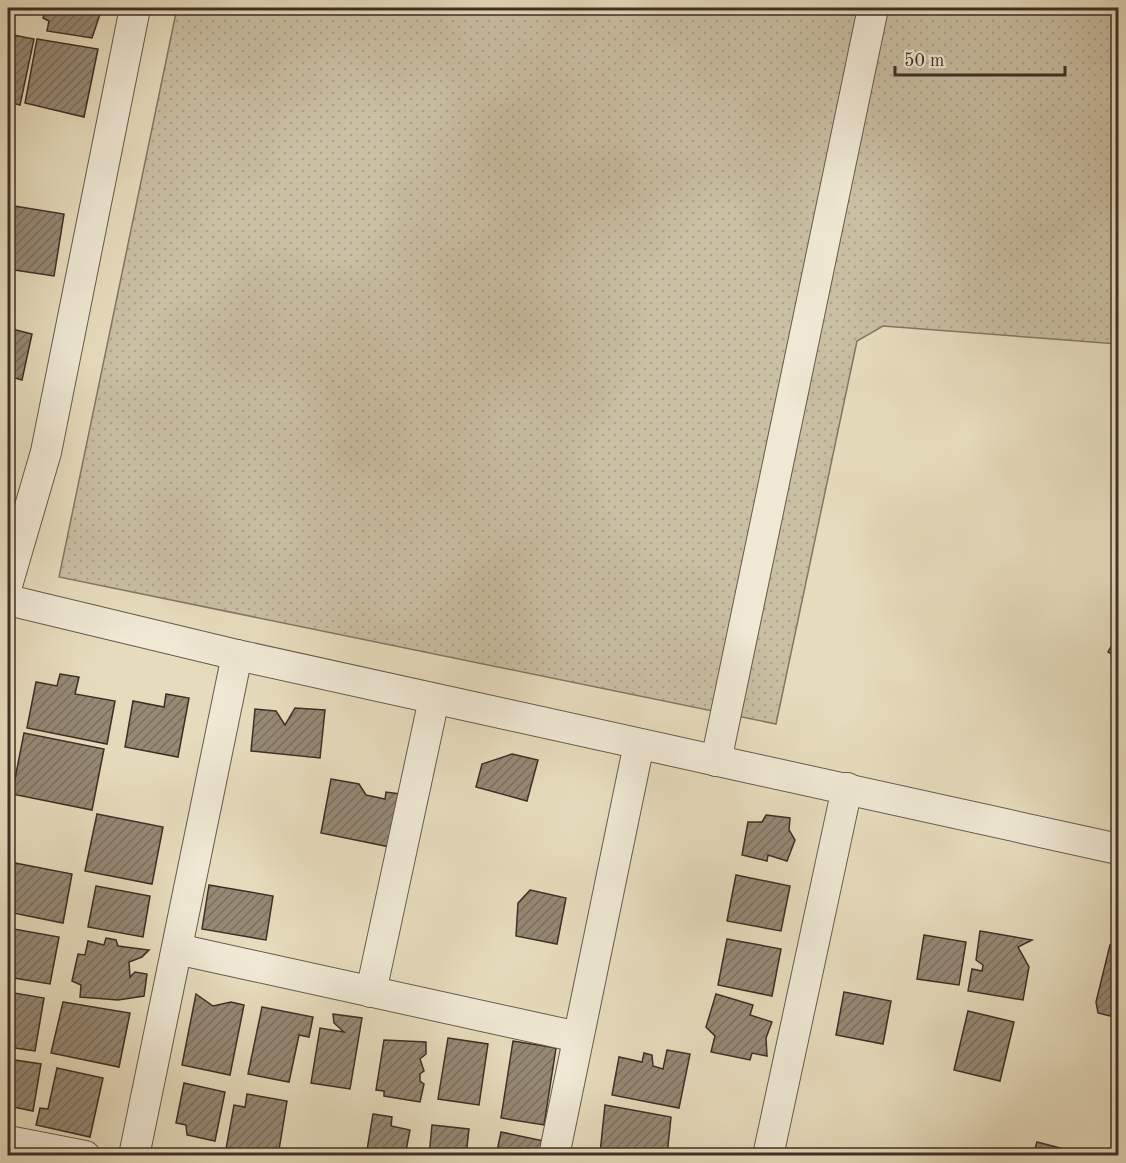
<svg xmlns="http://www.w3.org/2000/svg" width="1126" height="1163" font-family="'Old Standard TT',serif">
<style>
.grass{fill:url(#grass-dots);stroke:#847764;stroke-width:1.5}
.building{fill:url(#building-hatch);stroke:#3e2f26;stroke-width:1.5}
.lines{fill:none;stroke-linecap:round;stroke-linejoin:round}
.minor-casing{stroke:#685a4c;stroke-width:32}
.minor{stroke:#efe8d4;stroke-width:30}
</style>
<defs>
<pattern id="grass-dots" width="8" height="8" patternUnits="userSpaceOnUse" patternTransform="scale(1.5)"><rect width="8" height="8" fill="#c9bfa3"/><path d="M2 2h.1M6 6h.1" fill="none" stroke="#aea48c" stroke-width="1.8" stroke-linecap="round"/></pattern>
<pattern id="building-hatch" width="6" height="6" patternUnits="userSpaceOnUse" patternTransform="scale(1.5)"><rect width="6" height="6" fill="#958975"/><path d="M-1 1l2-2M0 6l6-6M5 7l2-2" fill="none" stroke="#7b7060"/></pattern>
</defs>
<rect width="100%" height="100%" fill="#e6dcbd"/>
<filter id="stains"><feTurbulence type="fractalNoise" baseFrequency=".00333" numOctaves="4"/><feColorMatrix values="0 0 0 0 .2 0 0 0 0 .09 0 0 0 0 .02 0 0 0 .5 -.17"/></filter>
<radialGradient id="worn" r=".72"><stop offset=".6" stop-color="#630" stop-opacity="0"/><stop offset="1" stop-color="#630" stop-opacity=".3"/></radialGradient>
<polygon class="grass" points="177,8 1118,8 1118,344 883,326 857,341 776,724 59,577"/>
<g class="building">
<polygon points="46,8 102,8 92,38 47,31 49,21 43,18"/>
<polygon points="8,34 34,39 20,105 8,102"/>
<polygon points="37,39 98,49 84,117 25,103"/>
<polygon points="8,205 64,214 54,276 8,269"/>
<polygon points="8,328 32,334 22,380 8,376"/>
<polygon points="1118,634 1118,658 1108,652"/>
<polygon points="60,674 79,677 75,694 115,701 107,744 27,728 36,682 57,686"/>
<polygon points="166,694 189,698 178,757 125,747 133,701 164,707"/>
<polygon points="295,708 325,710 320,758 251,751 255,709 276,711 285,725"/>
<polygon points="24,733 104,749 92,810 12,794"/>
<polygon points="512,754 538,760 527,801 476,787 482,764"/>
<polygon points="331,779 359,784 366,795 385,799 386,792 400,794 390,847 321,833"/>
<polygon points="97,814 163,827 152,884 85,871"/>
<polygon points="766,815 790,818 789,830 795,840 787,861 768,855 767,861 742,855 748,822 762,822"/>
<polygon points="10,862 72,874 63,923 8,912"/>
<polygon points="736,875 790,886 781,931 727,921"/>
<polygon points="209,885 273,896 266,940 202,929"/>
<polygon points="96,886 150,896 143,937 88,927"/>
<polygon points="530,890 566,898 557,944 516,936 518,903"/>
<polygon points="8,928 59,937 50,984 8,977"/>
<polygon points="980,931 1032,940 1018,947 1029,967 1023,1000 968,991 972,969 982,971 983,965 976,960"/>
<polygon points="924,935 966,942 959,985 917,979"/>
<polygon points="106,938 116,940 118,946 149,950 142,957 129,962 130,977 135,972 147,974 144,996 118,1000 80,997 81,985 72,981 78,954 85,955 88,941 104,945"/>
<polygon points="727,939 781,949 772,996 718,985"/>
<polygon points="1110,945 1118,947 1118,1018 1098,1013 1096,1002"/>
<polygon points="8,992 44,998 35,1051 8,1047"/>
<polygon points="844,992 891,1001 883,1044 836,1035"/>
<polygon points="196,994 213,1006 231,1002 244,1005 230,1075 182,1065"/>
<polygon points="716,994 753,1005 750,1015 772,1022 766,1038 767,1056 752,1053 750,1060 711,1052 715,1036 706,1027"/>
<polygon points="63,1002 130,1013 119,1067 51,1053"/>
<polygon points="262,1007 313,1017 309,1037 299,1035 289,1082 248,1074"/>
<polygon points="968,1011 1014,1022 1000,1081 954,1070"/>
<polygon points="333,1014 362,1018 350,1089 311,1083 320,1028 344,1032 334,1023"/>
<polygon points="448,1038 488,1044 479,1105 438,1099"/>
<polygon points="384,1040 426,1042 426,1054 420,1059 424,1071 420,1074 420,1081 424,1084 420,1102 384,1096 384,1091 376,1090"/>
<polygon points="513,1041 556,1048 544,1125 501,1118"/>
<polygon points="667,1050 690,1054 679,1108 612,1095 619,1057 642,1062 644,1053 652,1055 653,1066 663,1069"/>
<polygon points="8,1059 41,1064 33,1111 8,1106"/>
<polygon points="57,1068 103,1078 90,1137 36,1125 40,1108 48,1109"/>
<polygon points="184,1083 225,1092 215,1141 187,1135 186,1125 176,1123"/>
<polygon points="247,1094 287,1101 278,1156 226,1149 234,1105 245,1107"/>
<polygon points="605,1105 671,1117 667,1156 600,1153"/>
<polygon points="373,1114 392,1117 391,1126 410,1130 405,1156 366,1156"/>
<polygon points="432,1125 469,1129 466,1156 429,1156"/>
<polygon points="501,1132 544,1141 541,1156 496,1156"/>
<polygon points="1037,1142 1091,1156 1033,1156"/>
</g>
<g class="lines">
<g class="minor-casing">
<g id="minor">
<polyline points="8,582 46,452 135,8"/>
<polyline points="8,600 237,655 1118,849"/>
<polyline points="716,761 873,8"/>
<polyline points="177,949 578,1037"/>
<polyline points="371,992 434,699"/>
<polyline points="8,1141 85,1156"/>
<polyline points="134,1156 237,655"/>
<polyline points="554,1156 639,744"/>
<polyline points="768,1156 847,788"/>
</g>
</g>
<use href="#minor" class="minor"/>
</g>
<rect width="1126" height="1163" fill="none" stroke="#e6dcbd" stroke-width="30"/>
<rect x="9" y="9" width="1108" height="1145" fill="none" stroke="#3e2f26" stroke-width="3"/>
<rect x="15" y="15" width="1096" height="1133" fill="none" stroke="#3e2f26" stroke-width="1.5"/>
<path d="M895 66v9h170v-9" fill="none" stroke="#3e2f26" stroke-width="3"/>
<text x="904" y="66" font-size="18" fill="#3e2f26" stroke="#efe8d4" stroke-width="4.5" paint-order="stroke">50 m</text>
<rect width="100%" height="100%" filter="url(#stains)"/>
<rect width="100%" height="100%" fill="url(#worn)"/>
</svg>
